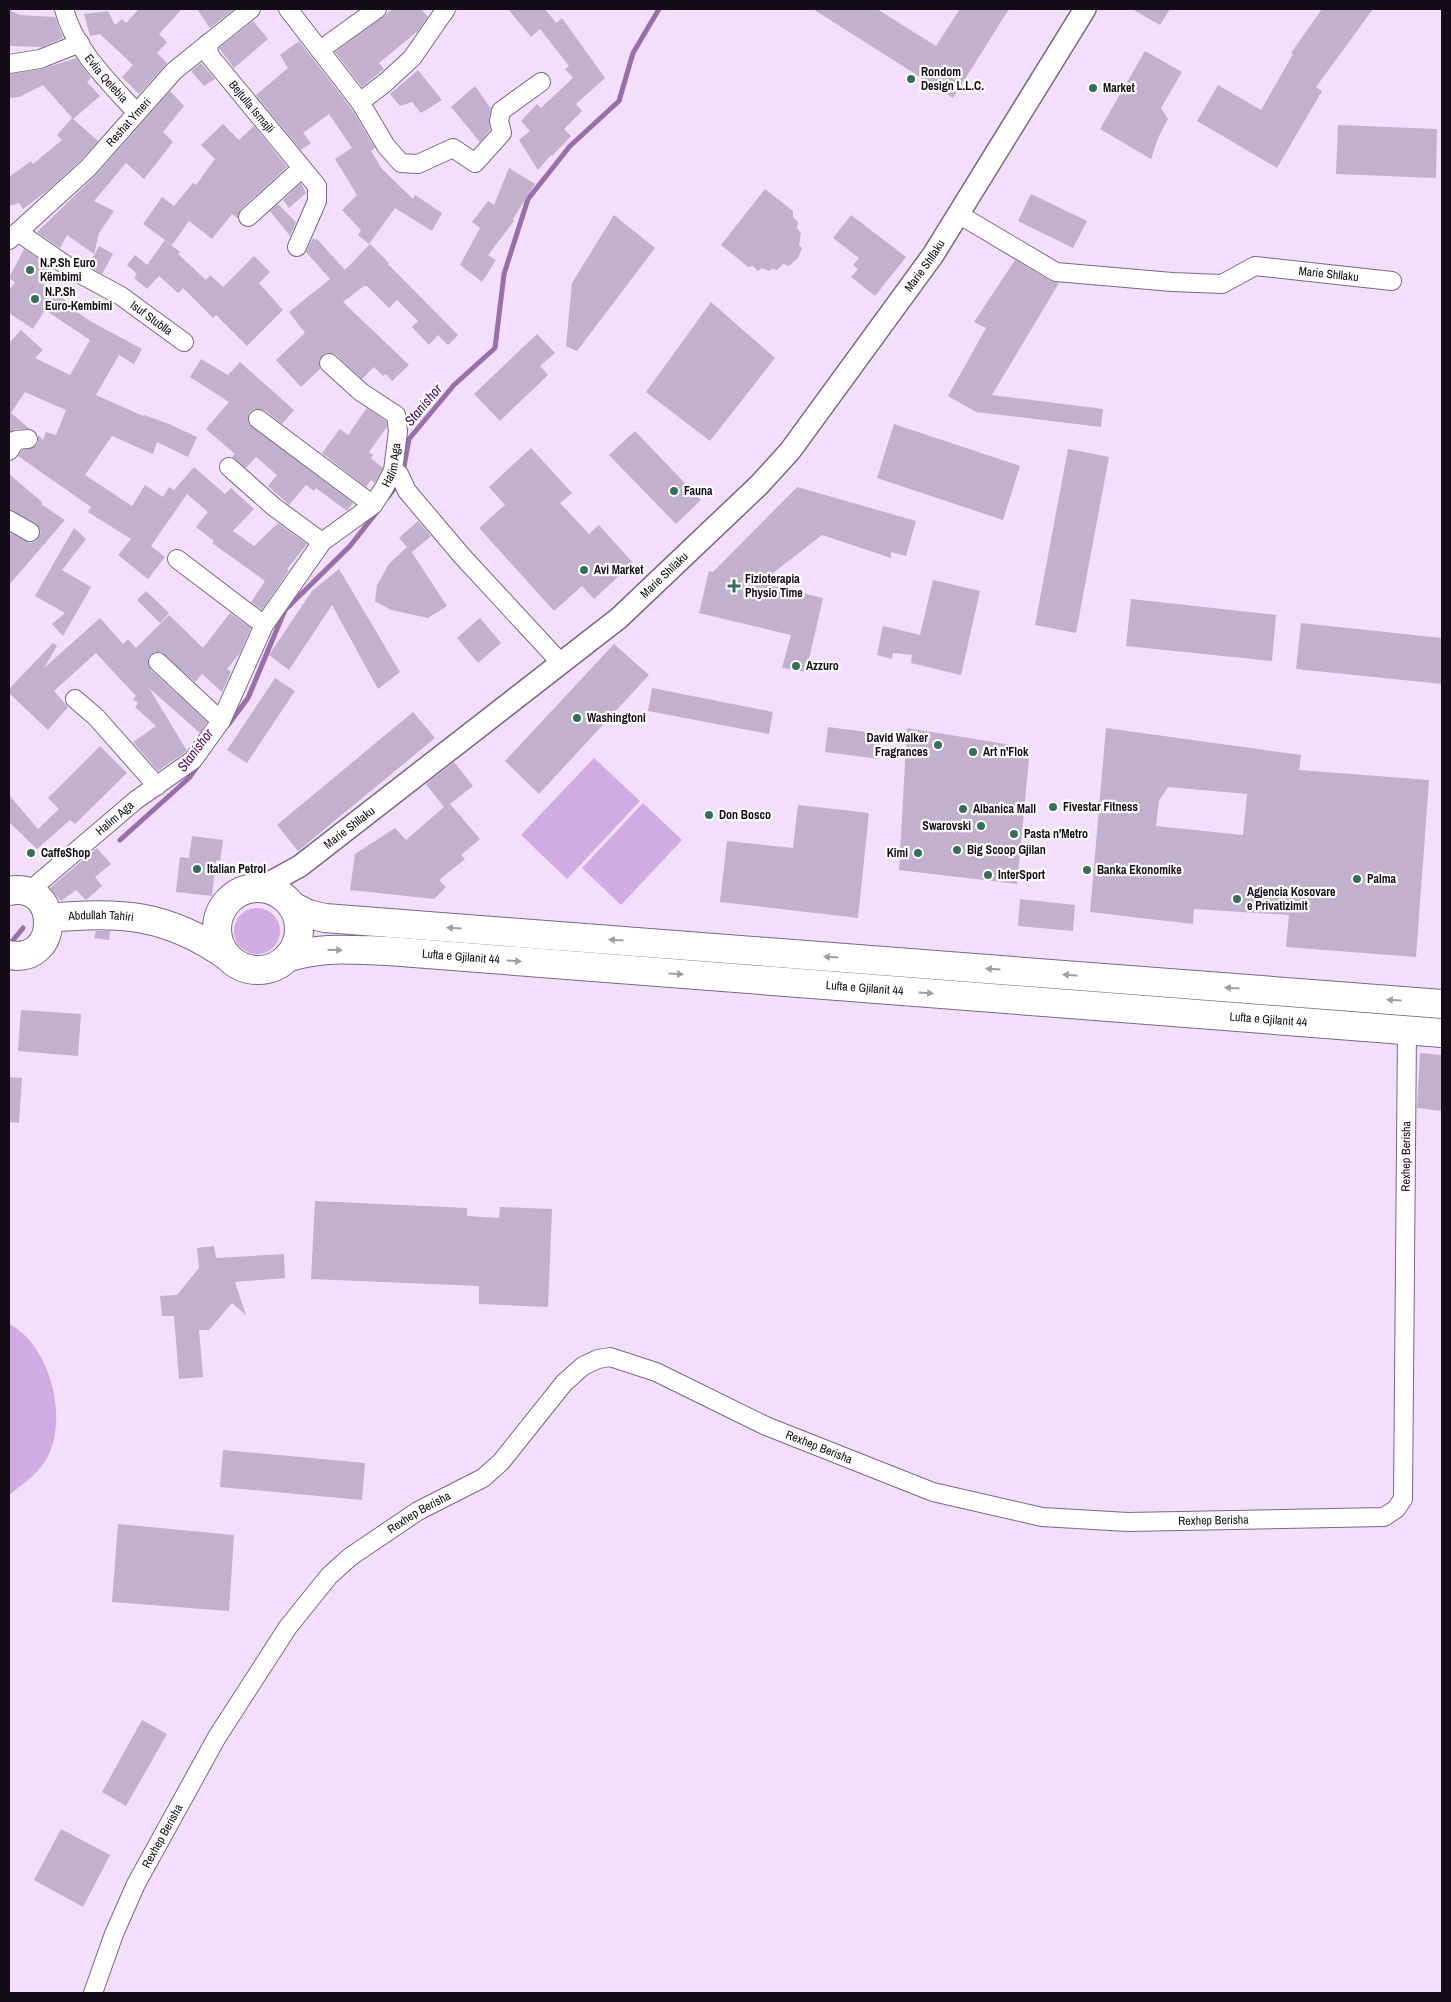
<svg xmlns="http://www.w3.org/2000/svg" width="1451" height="2002" font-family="'Archivo Narrow',sans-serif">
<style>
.green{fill:#d1abe3}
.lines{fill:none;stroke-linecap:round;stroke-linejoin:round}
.stream{stroke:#986fab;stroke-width:5}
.building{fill:#c3b0cd;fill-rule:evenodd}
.minor-casing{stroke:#796882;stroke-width:20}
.tertiary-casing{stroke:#796882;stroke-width:24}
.primary-casing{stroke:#796882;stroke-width:30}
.minor{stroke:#fff;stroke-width:18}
.tertiary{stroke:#fff;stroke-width:21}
.primary{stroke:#fff;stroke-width:28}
.oneway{fill:#a19ea2}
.poi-dot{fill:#366f57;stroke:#fff;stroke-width:2}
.labels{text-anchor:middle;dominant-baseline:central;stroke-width:4.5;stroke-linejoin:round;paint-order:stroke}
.poi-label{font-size:12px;font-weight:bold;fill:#130c17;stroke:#fff;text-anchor:start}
.street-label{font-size:12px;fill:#130c17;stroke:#fff}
.water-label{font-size:14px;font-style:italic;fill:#4f0068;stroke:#fff}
</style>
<rect width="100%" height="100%" fill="#f3defd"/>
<g class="green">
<polygon points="594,758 640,801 567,879 521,835"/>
<polygon points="643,803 682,840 621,905 582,868"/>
<circle cx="257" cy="931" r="23"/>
<path d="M9,1324C49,1344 68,1415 49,1454C41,1472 24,1483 9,1495Z"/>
</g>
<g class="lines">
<g class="stream">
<polyline points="403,472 409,439 454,385 495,348 504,274 528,199 570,146 619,101 633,53 659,9"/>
<polyline points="388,497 399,482"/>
<polyline points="228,725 248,698 285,610 350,546 380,508"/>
<polyline points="120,840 189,778 199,764"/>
<polyline points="9,945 23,928"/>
</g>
</g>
<g class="building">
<polygon points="139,9 182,9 159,34 167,42 157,53 167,63 139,94 122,77 133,65 100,34 90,36 84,14 108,11 115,25 122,19 126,23"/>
<polygon points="197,9 234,9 210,28"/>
<polygon points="393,9 421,9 428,17 418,31 379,63 384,69 362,87 335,52"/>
<polygon points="508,9 545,9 556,23 562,18 605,78 576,104 582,111 564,129 571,136 552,156 551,155 538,170 519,140 530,131 521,121 537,104 541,108 573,78 565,69 569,66 540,29 531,37"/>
<polygon points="813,9 877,9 936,46 960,9 1009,9 953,98"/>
<polygon points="1132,9 1170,9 1160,25"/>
<polygon points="1322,9 1373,9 1316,87 1322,91 1277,168 1197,121 1218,85 1261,110 1293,54 1291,53"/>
<polygon points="9,10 20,15 55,17 63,38 42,47 9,46"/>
<polygon points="253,21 268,39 234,68 219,48"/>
<polygon points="299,41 351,108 375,148 371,151 382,169 413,199 415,195 442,213 432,231 395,208 369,244 358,235 361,230 342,210 357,195 335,159 352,148 329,114 303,133 311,143 301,150 256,95 288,68 280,55"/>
<polygon points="1145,51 1182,72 1161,108 1168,119 1158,138 1151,159 1100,129"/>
<polygon points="76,58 91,78 87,82 100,96 73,119 43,85 19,97 9,98 9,74 42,69"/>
<polygon points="201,63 215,79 204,86 191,71"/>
<polygon points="418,70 442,100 421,113 412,102 400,106 390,94"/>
<polygon points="475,86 491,109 489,119 490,130 480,142 451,107"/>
<polygon points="170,91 184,106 163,132 173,142 144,179 126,163 94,201 114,211 99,233 94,254 67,235 60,248 37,232 96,175"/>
<polygon points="72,118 98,141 80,161 47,191 23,209 19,203 9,206 9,177 31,161 33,164 62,140 57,135"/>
<polygon points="223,124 239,140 254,126 287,167 241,209 238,219 232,214 212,239 189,221 172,245 143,224 162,197 174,206 193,183 196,185 215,159 201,145"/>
<polygon points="1338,125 1437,129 1436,178 1336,174"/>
<polygon points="509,168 535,184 513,219 514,221 488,255 496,260 482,282 460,265 480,228 472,222 488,201 494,205"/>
<polygon points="301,183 306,193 289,208 283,200"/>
<polygon points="765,189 793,211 793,217 798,222 797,228 801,233 799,245 802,248 798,258 789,266 783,264 777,270 772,269 769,271 762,268 758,271 753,266 748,267 721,245"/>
<polygon points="1031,194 1087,221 1073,248 1018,221"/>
<polygon points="278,204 296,222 290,236 270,211"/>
<polygon points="614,215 655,248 577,351 566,346 572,283"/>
<polygon points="851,215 906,257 875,296 851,277 858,269 853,265 859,258 833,238"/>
<polygon points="313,238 316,240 317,239 345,270 370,244 389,263 388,264 458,335 448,345 438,335 429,345 412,327 418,321 397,300 389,308 367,286 364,286 343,302 409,365 392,381 386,374 383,376 374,367 362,379 336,355 326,353 319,360 320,369 301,387 276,360 305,333 289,312 330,279 306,252"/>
<polygon points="165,240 180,252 178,254 206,280 210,275 223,287 254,256 270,272 259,283 283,310 247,346 216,315 213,318 183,288 178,293 159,276 147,289 134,278 137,274 127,265 135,255 147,265"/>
<polygon points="99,246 113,254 102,274 88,266"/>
<polygon points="24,249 49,266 41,282 69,303 67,305 90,321 142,349 134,364 119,355 96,395 143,416 144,415 169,424 197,437 188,457 157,442 153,454 112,436 85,475 132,506 145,485 163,497 169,487 174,490 194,467 225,494 231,488 254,509 233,531 254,546 278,523 307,544 287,569 289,570 262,610 251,602 265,581 212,543 214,541 196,527 208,512 187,494 151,546 165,557 148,579 118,555 131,539 88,512 91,507 18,456 22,450 34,447 38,443 38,435 43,440 46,432 56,435 66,410 25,392 11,413 30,429 15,429 9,433 9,343 21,330 43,350 35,358 70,375 90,340 45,310 33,329 9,313 9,291 15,282 9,278"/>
<polygon points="1015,260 1051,281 1059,283 992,395 1103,409 1101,427 976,412 948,396 986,328 974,322"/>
<polygon points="711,302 775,358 710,441 646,392"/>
<polygon points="537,334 555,353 540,366 548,375 500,421 474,394"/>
<polygon points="201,359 228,375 240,362 294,410 282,424 264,410 254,409 249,413 248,423 353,503 347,511 316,488 314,491 306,485 289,505 268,486 277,475 256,457 246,468 232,457 235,454 206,429 229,402 190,377"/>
<polygon points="367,408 386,421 387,427 369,452 373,455 371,458 383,468 375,483 371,480 366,487 322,453 340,429 348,435"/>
<polygon points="894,424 1020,466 1003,520 877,478"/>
<polygon points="635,431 701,500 676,524 609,455"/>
<polygon points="531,448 572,493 560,503 589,534 599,525 633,563 594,599 582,586 554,611 479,528 505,505 489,487"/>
<polygon points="1068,449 1109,457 1076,633 1035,625"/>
<polygon points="9,474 42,502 41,504 65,520 9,585 9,532 30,543 36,541 41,532 35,523 9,509"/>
<polygon points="797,487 916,521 906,556 891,552 891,558 822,535 760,583 823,598 806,672 782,668 791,635 699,613 709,571 713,572"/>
<polygon points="418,521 431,536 412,552 411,551 447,606 428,618 391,610 375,601 377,585 389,564 407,547 399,538"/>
<polygon points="74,528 86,539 62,570 91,587 63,636 52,624 65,613 35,596"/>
<polygon points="339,569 400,672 378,689 332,605 289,670 269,655 312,591"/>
<polygon points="933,580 980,591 961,675 911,663 912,655 893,653 892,659 877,655 883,626 920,635"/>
<polygon points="146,591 169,613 160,623 137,600"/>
<polygon points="1131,599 1276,615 1272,661 1126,646"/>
<polygon points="230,613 251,628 240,653 227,669 231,672 222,692 202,674 195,682 161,652 154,652 148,659 151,670 207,722 200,733 149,688 187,751 158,771 133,742 156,726 135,707 138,703 133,699 136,696 96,653 54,691 68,707 48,730 9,693 9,689 53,643 57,646 44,668 100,618 123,644 128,639 136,648 169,615 203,648"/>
<polygon points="480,618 501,643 478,663 457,638"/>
<polygon points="1301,623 1442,638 1442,684 1296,669"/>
<polygon points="614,644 649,675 539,794 505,761"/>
<polygon points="275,678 295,691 247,763 227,750"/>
<polygon points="652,688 773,712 769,734 648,711"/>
<polygon points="413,712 435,738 298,851 277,825"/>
<polygon points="828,727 882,734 879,759 825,752"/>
<polygon points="907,728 1030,748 1017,884 899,870"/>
<path d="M1106,728L1301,755L1299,770L1429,780L1416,957L1286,947L1289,915L1194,909L1193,924L1090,912ZM1168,787L1247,794L1243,835L1156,826L1159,801Z"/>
<polygon points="100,746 127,773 75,824 70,820 37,849 9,822 9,795 38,829 59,809 48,798"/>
<polygon points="454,762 473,786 450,804 480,839 461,855 465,859 439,880 446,887 434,899 350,890 355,854 395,828 406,840 444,807 426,784"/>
<polygon points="798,805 869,813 858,918 720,902 727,841 793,848"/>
<polygon points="192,836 223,840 220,861 216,860 212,896 176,892 180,857 189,858"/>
<polygon points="97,848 111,864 95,877 102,886 86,900 76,890 61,901 50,888"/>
<polygon points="1020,899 1075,905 1073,931 1018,926"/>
<polygon points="96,931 110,931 109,940 94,938"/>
<polygon points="21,1010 81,1014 78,1056 18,1051"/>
<polygon points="1420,1053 1442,1055 1442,1111 1417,1108"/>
<polygon points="9,1077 22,1078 19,1123 9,1122"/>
<polygon points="315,1201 467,1208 467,1216 499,1218 500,1207 552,1209 548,1307 479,1304 479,1286 311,1279"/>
<polygon points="214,1246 216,1258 284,1254 285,1278 235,1282 246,1315 232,1303 209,1330 199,1330 203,1377 179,1379 174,1316 162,1316 160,1296 177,1295 199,1268 197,1248"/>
<polygon points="223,1450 365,1463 362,1500 220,1487"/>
<polygon points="118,1524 234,1535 229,1611 112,1602"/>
<polygon points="142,1720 167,1734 126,1806 102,1792"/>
<polygon points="61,1829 110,1855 83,1907 34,1880"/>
</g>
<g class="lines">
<g class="minor-casing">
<g id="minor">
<path id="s1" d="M64,9C74,49 109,82 136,112"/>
<polyline points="288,9 360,102 386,146 401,163 418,164 453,148 475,163 502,133 499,121 501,111 541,82"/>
<path id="s2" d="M208,43L209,55L317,186V201L297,247"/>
<polyline points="320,50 377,9"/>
<polyline points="9,64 40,59 80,43"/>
<polyline points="360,102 386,82 412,58 446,9"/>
<path id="s3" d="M958,214L1056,272L1172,282L1222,284L1255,266L1392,281"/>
<polyline points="248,217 301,169"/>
<path id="s4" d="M18,232L73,270L121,296L184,342"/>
<path id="s5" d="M9,240L88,168L174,71L251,9"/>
<polyline points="258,419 373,505"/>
<polyline points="9,451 16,440 28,439"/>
<polyline points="229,467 274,507 322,542"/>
<polyline points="393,471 399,474 407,491 462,556 561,663"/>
<polyline points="9,520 30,532"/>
<polyline points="177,559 264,625"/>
<polyline points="158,662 221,721"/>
<polyline points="75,699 96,717 157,786"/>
<path id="s6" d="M28,892L136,800L193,760L221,721L264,625L322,542L373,505L384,488L393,471L398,431L396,415L361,392L329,363"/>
<path id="s7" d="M93,1993L114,1934L136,1884L217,1737L288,1627L329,1576L350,1557L418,1511L483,1478L501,1462L564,1383L583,1366L598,1359L610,1357L656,1372L766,1426L933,1492L1042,1517L1128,1522L1384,1517L1396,1509L1403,1499L1407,1030"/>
</g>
</g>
<g class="tertiary-casing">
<g id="tertiary">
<path id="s8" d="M260,888L300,866L619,618L759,485L790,451L933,255L1085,9"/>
</g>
</g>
<g class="primary-casing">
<g id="primary">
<circle cx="258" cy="929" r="41"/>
<path d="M9,891C61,880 61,965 9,955"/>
<polyline points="292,906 308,914 325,918 1442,1004"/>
<path id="s9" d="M49,918C120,911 167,914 227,956"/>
<path id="s10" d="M287,958C321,946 352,950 388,951L1442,1033"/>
</g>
</g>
<use href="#minor" class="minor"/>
<use href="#tertiary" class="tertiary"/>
<use href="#primary" class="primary"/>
</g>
<defs><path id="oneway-solid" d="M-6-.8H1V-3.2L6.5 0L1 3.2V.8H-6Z" transform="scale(1.25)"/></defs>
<g class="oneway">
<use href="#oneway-solid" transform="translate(454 928) rotate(-176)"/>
<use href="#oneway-solid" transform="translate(616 940) rotate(-176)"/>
<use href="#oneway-solid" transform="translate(335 950) rotate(1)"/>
<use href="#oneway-solid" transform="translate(831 957) rotate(-176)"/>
<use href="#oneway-solid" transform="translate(514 961) rotate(4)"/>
<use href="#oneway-solid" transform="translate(993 969) rotate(-176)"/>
<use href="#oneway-solid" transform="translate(676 974) rotate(4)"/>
<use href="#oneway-solid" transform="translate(1070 975) rotate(-176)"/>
<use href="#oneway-solid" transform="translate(1232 988) rotate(-176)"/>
<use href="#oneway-solid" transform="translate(926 993) rotate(4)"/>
<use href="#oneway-solid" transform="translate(1394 1000) rotate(-176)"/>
</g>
<g class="poi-dot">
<circle cx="911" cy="79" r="5"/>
<circle cx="1093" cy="88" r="5"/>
<circle cx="30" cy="270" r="5"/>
<circle cx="35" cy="299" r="5"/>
<circle cx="674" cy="491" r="5"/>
<circle cx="584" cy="570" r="5"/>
<path d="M731.5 578.5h5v5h5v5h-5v5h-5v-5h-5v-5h5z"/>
<circle cx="796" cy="666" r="5"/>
<circle cx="577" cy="718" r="5"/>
<circle cx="938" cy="745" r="5"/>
<circle cx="973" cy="752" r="5"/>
<circle cx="1053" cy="807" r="5"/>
<circle cx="963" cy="809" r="5"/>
<circle cx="709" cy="815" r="5"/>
<circle cx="981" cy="826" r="5"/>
<circle cx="1014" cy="834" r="5"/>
<circle cx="957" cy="850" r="5"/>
<circle cx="31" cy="853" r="5"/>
<circle cx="918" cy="853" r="5"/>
<circle cx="197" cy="869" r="5"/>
<circle cx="1087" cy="870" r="5"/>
<circle cx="988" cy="875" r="5"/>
<circle cx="1357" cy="879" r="5"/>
<circle cx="1237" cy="899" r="5"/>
</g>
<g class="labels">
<g class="poi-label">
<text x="921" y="72">Rondom<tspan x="921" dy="14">Design L.L.C.</tspan></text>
<text x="1103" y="88">Market</text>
<text x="40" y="263">N.P.Sh Euro<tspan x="40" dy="14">Këmbimi</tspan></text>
<text x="45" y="292">N.P.Sh<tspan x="45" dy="14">Euro-Kembimi</tspan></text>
<text x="684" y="491">Fauna</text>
<text x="594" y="570">Avi Market</text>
<text x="745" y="579">Fizioterapia<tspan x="745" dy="14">Physio Time</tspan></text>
<text x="806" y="666">Azzuro</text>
<text x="587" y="718">Washingtoni</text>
<text x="928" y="738" text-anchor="end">David Walker<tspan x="928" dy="14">Fragrances</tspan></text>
<text x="983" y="752">Art n'Flok</text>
<text x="1063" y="807">Fivestar Fitness</text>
<text x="973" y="809">Albanica Mall</text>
<text x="719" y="815">Don Bosco</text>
<text x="971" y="826" text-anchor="end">Swarovski</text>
<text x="1024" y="834">Pasta n'Metro</text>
<text x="967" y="850">Big Scoop Gjilan</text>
<text x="41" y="853">CaffeShop</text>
<text x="908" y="853" text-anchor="end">Kimi</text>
<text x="207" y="869">Italian Petrol</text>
<text x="1097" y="870">Banka Ekonomike</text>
<text x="998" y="875">InterSport</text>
<text x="1367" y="879">Palma</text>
<text x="1247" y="892">Agjencia Kosovare<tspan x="1247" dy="14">e Privatizimit</tspan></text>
</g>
<g class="street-label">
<text stroke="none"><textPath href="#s1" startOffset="82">Evlia Qelebia</textPath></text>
<text stroke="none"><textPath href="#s2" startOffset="79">Bejtulla Ismajli</textPath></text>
<text stroke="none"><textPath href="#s5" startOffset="168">Reshat Ymeri</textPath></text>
<text stroke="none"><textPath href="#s8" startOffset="918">Marie Shllaku</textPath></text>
<text stroke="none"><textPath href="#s3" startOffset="392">Marie Shllaku</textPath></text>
<text stroke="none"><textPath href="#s4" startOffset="159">Isuf Stublla</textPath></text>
<text stroke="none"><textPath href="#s6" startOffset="574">Halim Aga</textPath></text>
<text stroke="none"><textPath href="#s8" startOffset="512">Marie Shllaku</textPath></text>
<text stroke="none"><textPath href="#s6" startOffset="114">Halim Aga</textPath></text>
<text stroke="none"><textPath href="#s8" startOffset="108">Marie Shllaku</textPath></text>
<text stroke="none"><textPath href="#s9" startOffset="52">Abdullah Tahiri</textPath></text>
<text stroke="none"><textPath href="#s10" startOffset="175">Lufta e Gjilanit 44</textPath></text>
<text stroke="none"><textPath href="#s10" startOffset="580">Lufta e Gjilanit 44</textPath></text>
<text stroke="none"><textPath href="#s10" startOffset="985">Lufta e Gjilanit 44</textPath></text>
<text stroke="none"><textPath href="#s7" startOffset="2018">Rexhep Berisha</textPath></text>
<text stroke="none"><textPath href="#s7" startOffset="1072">Rexhep Berisha</textPath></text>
<text stroke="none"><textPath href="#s7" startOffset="592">Rexhep Berisha</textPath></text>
<text stroke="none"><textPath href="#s7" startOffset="1478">Rexhep Berisha</textPath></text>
<text stroke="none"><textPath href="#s7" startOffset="172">Rexhep Berisha</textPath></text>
</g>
<g class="water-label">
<text transform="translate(423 405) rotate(-50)">Stanishor</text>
<text transform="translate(195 750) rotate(-53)">Stanishor</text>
</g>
</g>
<rect width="1451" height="2002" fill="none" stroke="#130c17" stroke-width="20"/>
</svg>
